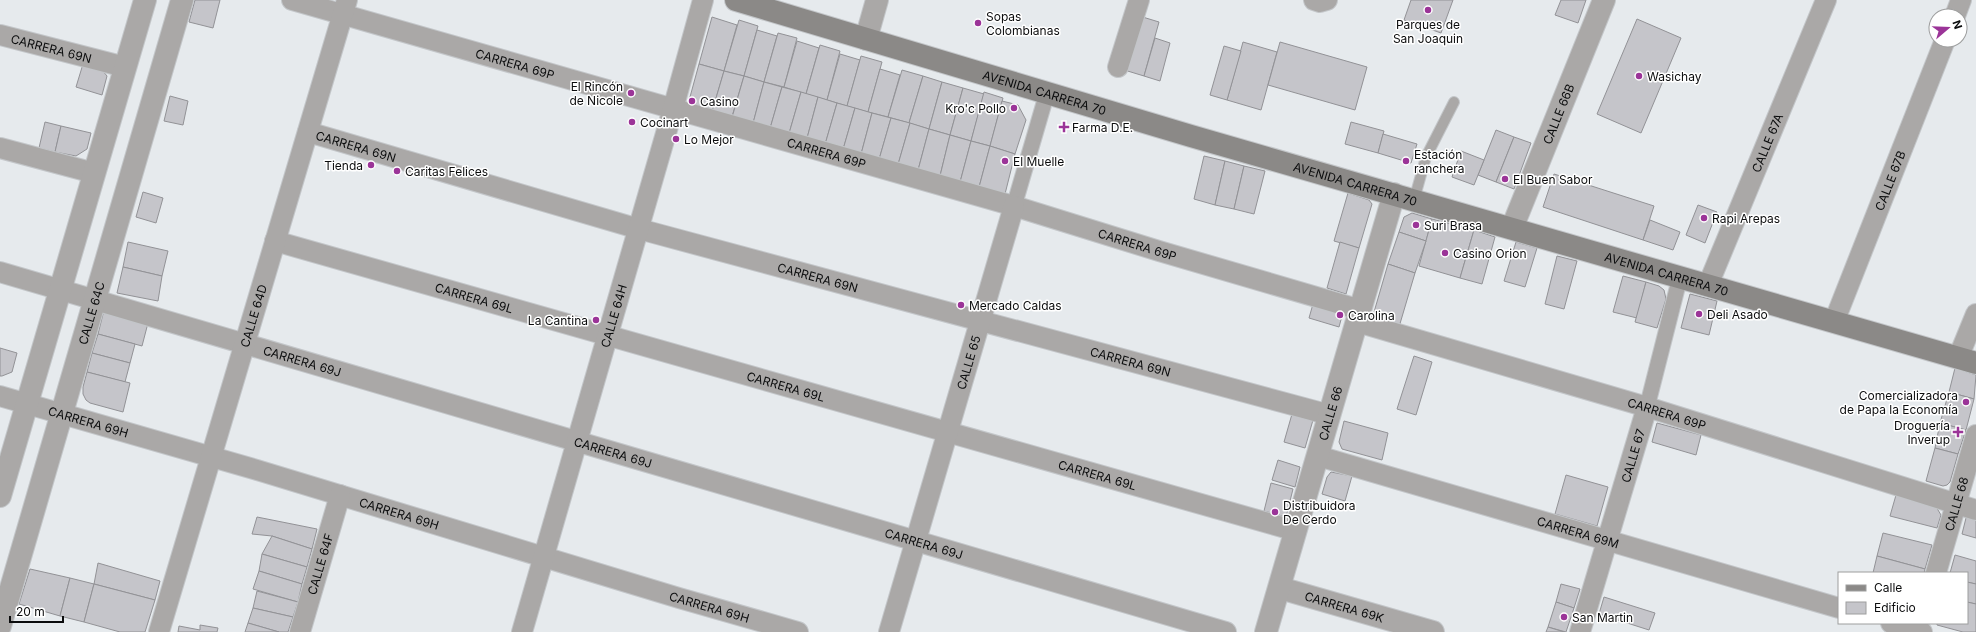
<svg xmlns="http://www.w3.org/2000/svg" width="1976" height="632" font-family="Inter,sans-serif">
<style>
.building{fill:#c5c5ca;stroke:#929296}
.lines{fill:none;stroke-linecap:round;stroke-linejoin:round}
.service-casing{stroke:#c3c6c9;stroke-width:12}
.pedestrian-casing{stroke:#c3c6c9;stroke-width:17}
.minor-casing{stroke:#c3c6c9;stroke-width:22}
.tertiary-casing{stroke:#c3c6c9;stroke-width:24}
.secondary-casing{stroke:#c3c6c9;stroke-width:24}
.service{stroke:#aaa8a7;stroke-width:10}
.pedestrian{stroke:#aaa8a7;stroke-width:15}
.minor{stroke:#aaa8a7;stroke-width:20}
.tertiary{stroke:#aaa8a7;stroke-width:22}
.secondary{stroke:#8b8987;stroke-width:22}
.poi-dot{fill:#9b3498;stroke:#fff;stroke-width:1.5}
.labels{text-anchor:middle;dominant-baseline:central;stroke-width:3;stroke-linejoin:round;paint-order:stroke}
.poi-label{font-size:12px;fill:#0b0c0d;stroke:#fff;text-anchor:start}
.street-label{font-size:12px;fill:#0b0c0d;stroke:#fff}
</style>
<rect width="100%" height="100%" fill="#e6eaed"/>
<g class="building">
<polygon points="195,0 220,0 213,28 189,22"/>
<polygon points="1411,0 1453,0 1441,33 1404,20"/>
<polygon points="1561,0 1586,0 1578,23 1555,15"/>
<polygon points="1136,15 1159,22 1144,76 1121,69"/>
<polygon points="712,17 737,25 724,71 699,64"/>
<polygon points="1637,19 1681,38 1641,133 1597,114"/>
<polygon points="739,20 758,26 744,76 724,71"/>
<polygon points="757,30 777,36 764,82 744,76"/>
<polygon points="778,33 797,38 784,87 764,82"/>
<polygon points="1155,38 1170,43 1160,81 1144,76"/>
<polygon points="797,41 819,48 806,94 784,87"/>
<polygon points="1243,42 1277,52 1261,110 1227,100"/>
<polygon points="1280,42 1367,67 1355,110 1268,85"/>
<polygon points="820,45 840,51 827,100 806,94"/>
<polygon points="1224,46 1241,51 1227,100 1210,95"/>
<polygon points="840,54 860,60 847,106 827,100"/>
<polygon points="861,56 882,62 868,112 847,106"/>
<polygon points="83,64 102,70 107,76 102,95 76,87"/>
<polygon points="699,64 724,71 711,115 687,108"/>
<polygon points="880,69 900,75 888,117 868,112"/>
<polygon points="902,70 923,76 909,123 888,117"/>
<polygon points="724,71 744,76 731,120 711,115"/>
<polygon points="744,76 764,82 752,127 731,121"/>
<polygon points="923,76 942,82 929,129 909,123"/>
<polygon points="764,82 782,87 769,132 752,127"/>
<polygon points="942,82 963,88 950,135 929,129"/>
<polygon points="782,87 801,92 788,137 769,132"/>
<polygon points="963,88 984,94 971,141 950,135"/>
<polygon points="801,92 818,97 806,142 788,137"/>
<polygon points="984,92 1003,98 990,146 971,141"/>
<polygon points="170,96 188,101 183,125 164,121"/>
<polygon points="818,97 837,103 824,148 806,142"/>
<polygon points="1002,101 1018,105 1026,120 1015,154 990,146"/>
<polygon points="837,103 855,108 842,153 824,148"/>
<polygon points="855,108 872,113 860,158 842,153"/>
<polygon points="872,113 891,118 878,163 860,158"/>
<polygon points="891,118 910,123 897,168 878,163"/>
<polygon points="45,122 61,126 55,152 39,148"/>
<polygon points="1351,122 1384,131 1378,153 1345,144"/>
<polygon points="910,123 929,129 917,174 897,168"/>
<polygon points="61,126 91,133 87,149 76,156 55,152"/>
<polygon points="929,129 950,135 939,180 917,174"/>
<polygon points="1496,130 1514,137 1496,182 1478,175"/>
<polygon points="1383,134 1417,144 1411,163 1378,153"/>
<polygon points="950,135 971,141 959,186 939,180"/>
<polygon points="1514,137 1531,143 1514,189 1496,182"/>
<polygon points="971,141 990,146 978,191 959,186"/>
<polygon points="990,146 1015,154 1004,198 978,191"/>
<polygon points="1461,151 1484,160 1474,185 1452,177"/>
<polygon points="1204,156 1225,161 1215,205 1194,199"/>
<polygon points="1225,161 1244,166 1234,209 1215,205"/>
<polygon points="1244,166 1265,171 1254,214 1234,209"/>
<polygon points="1554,174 1654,206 1643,240 1543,207"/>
<polygon points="143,192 163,198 156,223 136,217"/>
<polygon points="1348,193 1369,200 1372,204 1359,248 1334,241"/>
<polygon points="1698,205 1717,212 1705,243 1686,235"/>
<polygon points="1412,213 1432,219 1426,241 1399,232 1404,217"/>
<polygon points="1432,219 1474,230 1460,278 1419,266"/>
<polygon points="1650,220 1680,232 1673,250 1643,240"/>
<polygon points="1474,230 1495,237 1482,284 1460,278"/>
<polygon points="1399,232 1426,241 1415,273 1388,264"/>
<polygon points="128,242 168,251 162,276 123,267"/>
<polygon points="1340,242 1359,248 1346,294 1327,288"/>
<polygon points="1516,242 1537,248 1525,287 1504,281"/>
<polygon points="1557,256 1577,261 1564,309 1545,304"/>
<polygon points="1388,264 1415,273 1399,327 1372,319"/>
<polygon points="123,267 162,276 158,301 117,293"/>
<polygon points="1623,276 1646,282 1637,318 1613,312"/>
<polygon points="1646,282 1659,286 1664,290 1666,299 1657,328 1635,322"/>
<polygon points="1690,294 1717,301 1709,335 1681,328"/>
<polygon points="1313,304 1340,312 1342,316 1339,327 1309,318"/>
<polygon points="104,310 148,323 142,346 98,334"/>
<polygon points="98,334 135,344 130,363 92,353"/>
<polygon points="0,348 17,353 12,372 2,376 0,376"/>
<polygon points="92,353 130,363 125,382 87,372"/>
<polygon points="1414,356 1432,362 1416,415 1397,409"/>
<polygon points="1955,368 1976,375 1974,399 1949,392"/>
<polygon points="87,372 130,383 123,412 90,403 86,400 83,394 83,387"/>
<polygon points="1949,392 1974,399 1966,430 1940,423"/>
<polygon points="1292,414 1313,420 1305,448 1284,442"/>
<polygon points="1344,421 1388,433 1382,460 1342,449 1339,442"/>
<polygon points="1657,423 1701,435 1696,455 1652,442"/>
<polygon points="1940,423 1966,430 1958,454 1935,448"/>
<polygon points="1935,448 1958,454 1950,482 1947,485 1943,486 1926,481"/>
<polygon points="1278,460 1300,467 1295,487 1272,480"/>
<polygon points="1331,472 1352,476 1345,501 1322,494 1327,477"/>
<polygon points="1566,475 1608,487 1597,526 1555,514"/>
<polygon points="1271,483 1293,489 1286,517 1264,511"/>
<polygon points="1896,495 1935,505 1941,515 1937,528 1890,516"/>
<polygon points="1967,514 1976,516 1976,538 1962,534"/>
<polygon points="257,517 317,529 312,549 272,536 252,534"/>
<polygon points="1883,533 1932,545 1925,569 1877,556"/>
<polygon points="272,536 312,549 307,567 262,554"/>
<polygon points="262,554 307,567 302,584 259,571"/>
<polygon points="1955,555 1976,561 1976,584 1967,582 1967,573 1950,573"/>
<polygon points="1877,556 1925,569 1924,573 1873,573"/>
<polygon points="98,563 160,581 155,600 94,584"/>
<polygon points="30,569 70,578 60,616 19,604"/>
<polygon points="259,571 302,584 298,602 253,589"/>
<polygon points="70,578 94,584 84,622 60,616"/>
<polygon points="1967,582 1976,584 1976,604 1967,602"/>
<polygon points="94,584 155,600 145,632 120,632 84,622"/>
<polygon points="1561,584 1580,589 1574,608 1556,602"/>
<polygon points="257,591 298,602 293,617 253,608"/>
<polygon points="1604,597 1655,613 1649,630 1599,614"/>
<polygon points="1556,602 1574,608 1566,632 1548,627"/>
<polygon points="1967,602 1976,604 1976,632 1963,632 1937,625 1937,623 1967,623"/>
<polygon points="253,608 293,617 288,632 279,632 248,623"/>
<polygon points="248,623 279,632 245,632"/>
<polygon points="200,625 218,628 217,632 178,632 179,626 200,630"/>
<polygon points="1548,627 1564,632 1546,632"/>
</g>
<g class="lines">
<g class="service-casing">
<polyline id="service" points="1414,200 1426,157 1454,102"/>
</g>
<g class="pedestrian-casing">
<g id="pedestrian">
<polyline points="1014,206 1047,93"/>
<polyline points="1647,407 1680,277"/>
</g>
</g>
<g class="minor-casing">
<g id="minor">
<path id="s1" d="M292,0L1014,206L1159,251L1361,310"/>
<polyline points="1314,0 1320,2 1327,0"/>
<polyline points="1955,16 1961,0"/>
<path id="s2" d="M0,35L125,67"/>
<polyline points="1118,67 1139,0"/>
<path id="s3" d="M308,132L639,229L1330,415"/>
<polyline points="0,148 94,173"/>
<path id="s4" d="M275,241L1296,531"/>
<path id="s5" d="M0,272L1226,632"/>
<path id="s6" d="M1708,285L1826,0"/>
<path id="s7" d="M1357,322L1647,407L1976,510"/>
<path id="s8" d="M1834,322L1945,40"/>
<polyline points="1958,358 1976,314"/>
<path id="s9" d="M0,396L257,470L679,598L798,632"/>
<path id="s10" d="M1318,456L1839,608"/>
<path id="s11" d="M1936,573L1976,435"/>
<polyline points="1891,623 1922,632"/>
<path id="s12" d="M159,632L347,0"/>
<path id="s13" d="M300,632L340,495"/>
<path id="s14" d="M522,632L673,109L703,0"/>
<path id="s15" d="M889,632L1014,206"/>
<path id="s16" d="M1580,632L1647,407"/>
</g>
</g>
<g class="tertiary-casing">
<g id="tertiary">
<polyline points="866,39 877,0"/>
<path id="s17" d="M1512,228L1604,0"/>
<polyline points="0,496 145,0"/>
<path id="s18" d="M1280,588L1433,632"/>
<path id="s19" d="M0,626L182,0"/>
<path id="s20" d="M1266,632L1394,194"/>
</g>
</g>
<g class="secondary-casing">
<g id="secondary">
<path id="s21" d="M736,0L1191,136L1976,363"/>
</g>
</g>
<use href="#service" class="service"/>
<use href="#pedestrian" class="pedestrian"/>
<use href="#minor" class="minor"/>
<use href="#tertiary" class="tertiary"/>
<use href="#secondary" class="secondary"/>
</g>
<g class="poi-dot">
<circle cx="1428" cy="10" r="4"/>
<circle cx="978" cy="23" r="4"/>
<circle cx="1639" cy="76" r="4"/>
<circle cx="631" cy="93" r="4"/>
<circle cx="692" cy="101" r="4"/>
<circle cx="1014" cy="108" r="4"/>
<circle cx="632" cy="122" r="4"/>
<path d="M1062 121h4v4h4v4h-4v4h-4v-4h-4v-4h4z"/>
<circle cx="676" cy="139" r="4"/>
<circle cx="1005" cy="161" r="4"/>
<circle cx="1406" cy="161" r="4"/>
<circle cx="371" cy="165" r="4"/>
<circle cx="397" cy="171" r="4"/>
<circle cx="1505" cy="179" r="4"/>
<circle cx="1704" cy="218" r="4"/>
<circle cx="1416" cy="225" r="4"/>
<circle cx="1445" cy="253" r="4"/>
<circle cx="961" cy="305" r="4"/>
<circle cx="1699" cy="314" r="4"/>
<circle cx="1340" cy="315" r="4"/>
<circle cx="596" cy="320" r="4"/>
<circle cx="1966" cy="402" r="4"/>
<path d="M1956 426h4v4h4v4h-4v4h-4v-4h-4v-4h4z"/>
<circle cx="1275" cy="512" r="4"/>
<circle cx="1564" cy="617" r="4"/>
</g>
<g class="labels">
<g class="poi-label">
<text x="986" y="16">Sopas<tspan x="986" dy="14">Colombianas</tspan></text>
<text x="1428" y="24" text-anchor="middle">Parques de<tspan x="1428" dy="14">San Joaquin</tspan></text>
<text x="1647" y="76">Wasichay</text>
<text x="623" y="86" text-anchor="end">El Rincón<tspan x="623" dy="14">de Nicole</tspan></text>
<text x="700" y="101">Casino</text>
<text x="1006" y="108" text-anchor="end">Kro'c Pollo</text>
<text x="640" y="122">Cocinart</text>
<text x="1072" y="127">Farma D.E.</text>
<text x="684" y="139">Lo Mejor</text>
<text x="1414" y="154">Estación<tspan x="1414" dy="14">ranchera</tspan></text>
<text x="1013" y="161">El Muelle</text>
<text x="363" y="165" text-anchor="end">Tienda</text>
<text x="405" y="171">Caritas Felices</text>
<text x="1513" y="179">El Buen Sabor</text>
<text x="1712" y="218">Rapi Arepas</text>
<text x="1424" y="225">Suri Brasa</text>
<text x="1453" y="253">Casino Orion</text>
<text x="969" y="305">Mercado Caldas</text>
<text x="1707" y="314">Deli Asado</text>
<text x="1348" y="315">Carolina</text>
<text x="588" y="320" text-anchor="end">La Cantina</text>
<text x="1958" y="395" text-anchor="end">Comercializadora<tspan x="1958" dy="14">de Papa la Economía</tspan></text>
<text x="1950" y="425" text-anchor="end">Droguería<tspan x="1950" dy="14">Inverup</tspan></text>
<text x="1283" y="505">Distribuidora<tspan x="1283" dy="14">De Cerdo</tspan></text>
<text x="1572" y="617">San Martin</text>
</g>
<g class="street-label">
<text stroke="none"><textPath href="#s2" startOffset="53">CARRERA 69N</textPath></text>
<text stroke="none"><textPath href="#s1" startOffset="232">CARRERA 69P</textPath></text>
<text stroke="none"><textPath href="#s21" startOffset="322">AVENIDA CARRERA 70</textPath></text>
<text stroke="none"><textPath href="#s17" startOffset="123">CALLE 66B</textPath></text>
<text stroke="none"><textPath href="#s6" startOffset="154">CALLE 67A</textPath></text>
<text stroke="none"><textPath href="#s3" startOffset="50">CARRERA 69N</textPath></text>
<text stroke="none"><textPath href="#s1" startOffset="556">CARRERA 69P</textPath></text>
<text stroke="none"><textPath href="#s8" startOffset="152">CALLE 67B</textPath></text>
<text stroke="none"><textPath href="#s21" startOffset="646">AVENIDA CARRERA 70</textPath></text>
<text stroke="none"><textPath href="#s1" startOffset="880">CARRERA 69P</textPath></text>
<text stroke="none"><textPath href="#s21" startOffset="970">AVENIDA CARRERA 70</textPath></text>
<text stroke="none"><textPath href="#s3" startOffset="530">CARRERA 69N</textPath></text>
<text stroke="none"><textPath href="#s4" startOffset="207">CARRERA 69L</textPath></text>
<text stroke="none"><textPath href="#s19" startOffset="326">CALLE 64C</textPath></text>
<text stroke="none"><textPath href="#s12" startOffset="330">CALLE 64D</textPath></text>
<text stroke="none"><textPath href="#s14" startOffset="329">CALLE 64H</textPath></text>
<text stroke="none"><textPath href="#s5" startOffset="315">CARRERA 69J</textPath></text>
<text stroke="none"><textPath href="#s3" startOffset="854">CARRERA 69N</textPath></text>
<text stroke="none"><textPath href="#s15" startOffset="281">CALLE 65</textPath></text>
<text stroke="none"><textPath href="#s4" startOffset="531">CARRERA 69L</textPath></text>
<text stroke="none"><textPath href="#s20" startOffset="228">CALLE 66</textPath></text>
<text stroke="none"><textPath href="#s7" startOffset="323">CARRERA 69P</textPath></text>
<text stroke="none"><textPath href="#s9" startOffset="92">CARRERA 69H</textPath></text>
<text stroke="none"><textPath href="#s5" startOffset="639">CARRERA 69J</textPath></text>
<text stroke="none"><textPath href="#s16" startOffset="184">CALLE 67</textPath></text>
<text stroke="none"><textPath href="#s4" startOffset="855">CARRERA 69L</textPath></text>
<text stroke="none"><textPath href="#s11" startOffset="72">CALLE 68</textPath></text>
<text stroke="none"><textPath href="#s9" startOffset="416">CARRERA 69H</textPath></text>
<text stroke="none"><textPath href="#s10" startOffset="271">CARRERA 69M</textPath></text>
<text stroke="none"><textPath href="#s5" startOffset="963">CARRERA 69J</textPath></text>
<text stroke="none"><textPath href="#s13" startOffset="71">CALLE 64F</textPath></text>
<text stroke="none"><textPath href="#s9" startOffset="740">CARRERA 69H</textPath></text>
<text stroke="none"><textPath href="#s18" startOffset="67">CARRERA 69K</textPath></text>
</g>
</g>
<rect x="1838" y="572" width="130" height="52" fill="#ffffff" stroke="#9d9e9e"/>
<rect x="1846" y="585" width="20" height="6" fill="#8b8987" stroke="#9d9e9e"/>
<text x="1874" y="592" font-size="12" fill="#0b0c0d">Calle</text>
<rect x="1846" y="602" width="20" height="12" fill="#c5c5ca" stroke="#9d9e9e"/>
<text x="1874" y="612" font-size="12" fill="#0b0c0d">Edificio</text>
<g transform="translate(1948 28) rotate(71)"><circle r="19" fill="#ffffff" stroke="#9d9e9e"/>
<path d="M0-3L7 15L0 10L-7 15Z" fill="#9b3498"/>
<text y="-6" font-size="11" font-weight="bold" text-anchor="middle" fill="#0b0c0d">N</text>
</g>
<path d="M10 616v6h53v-6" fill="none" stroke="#0b0c0d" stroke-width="2"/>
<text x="16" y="616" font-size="12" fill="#0b0c0d" stroke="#ffffff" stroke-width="3" paint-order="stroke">20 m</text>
</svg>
